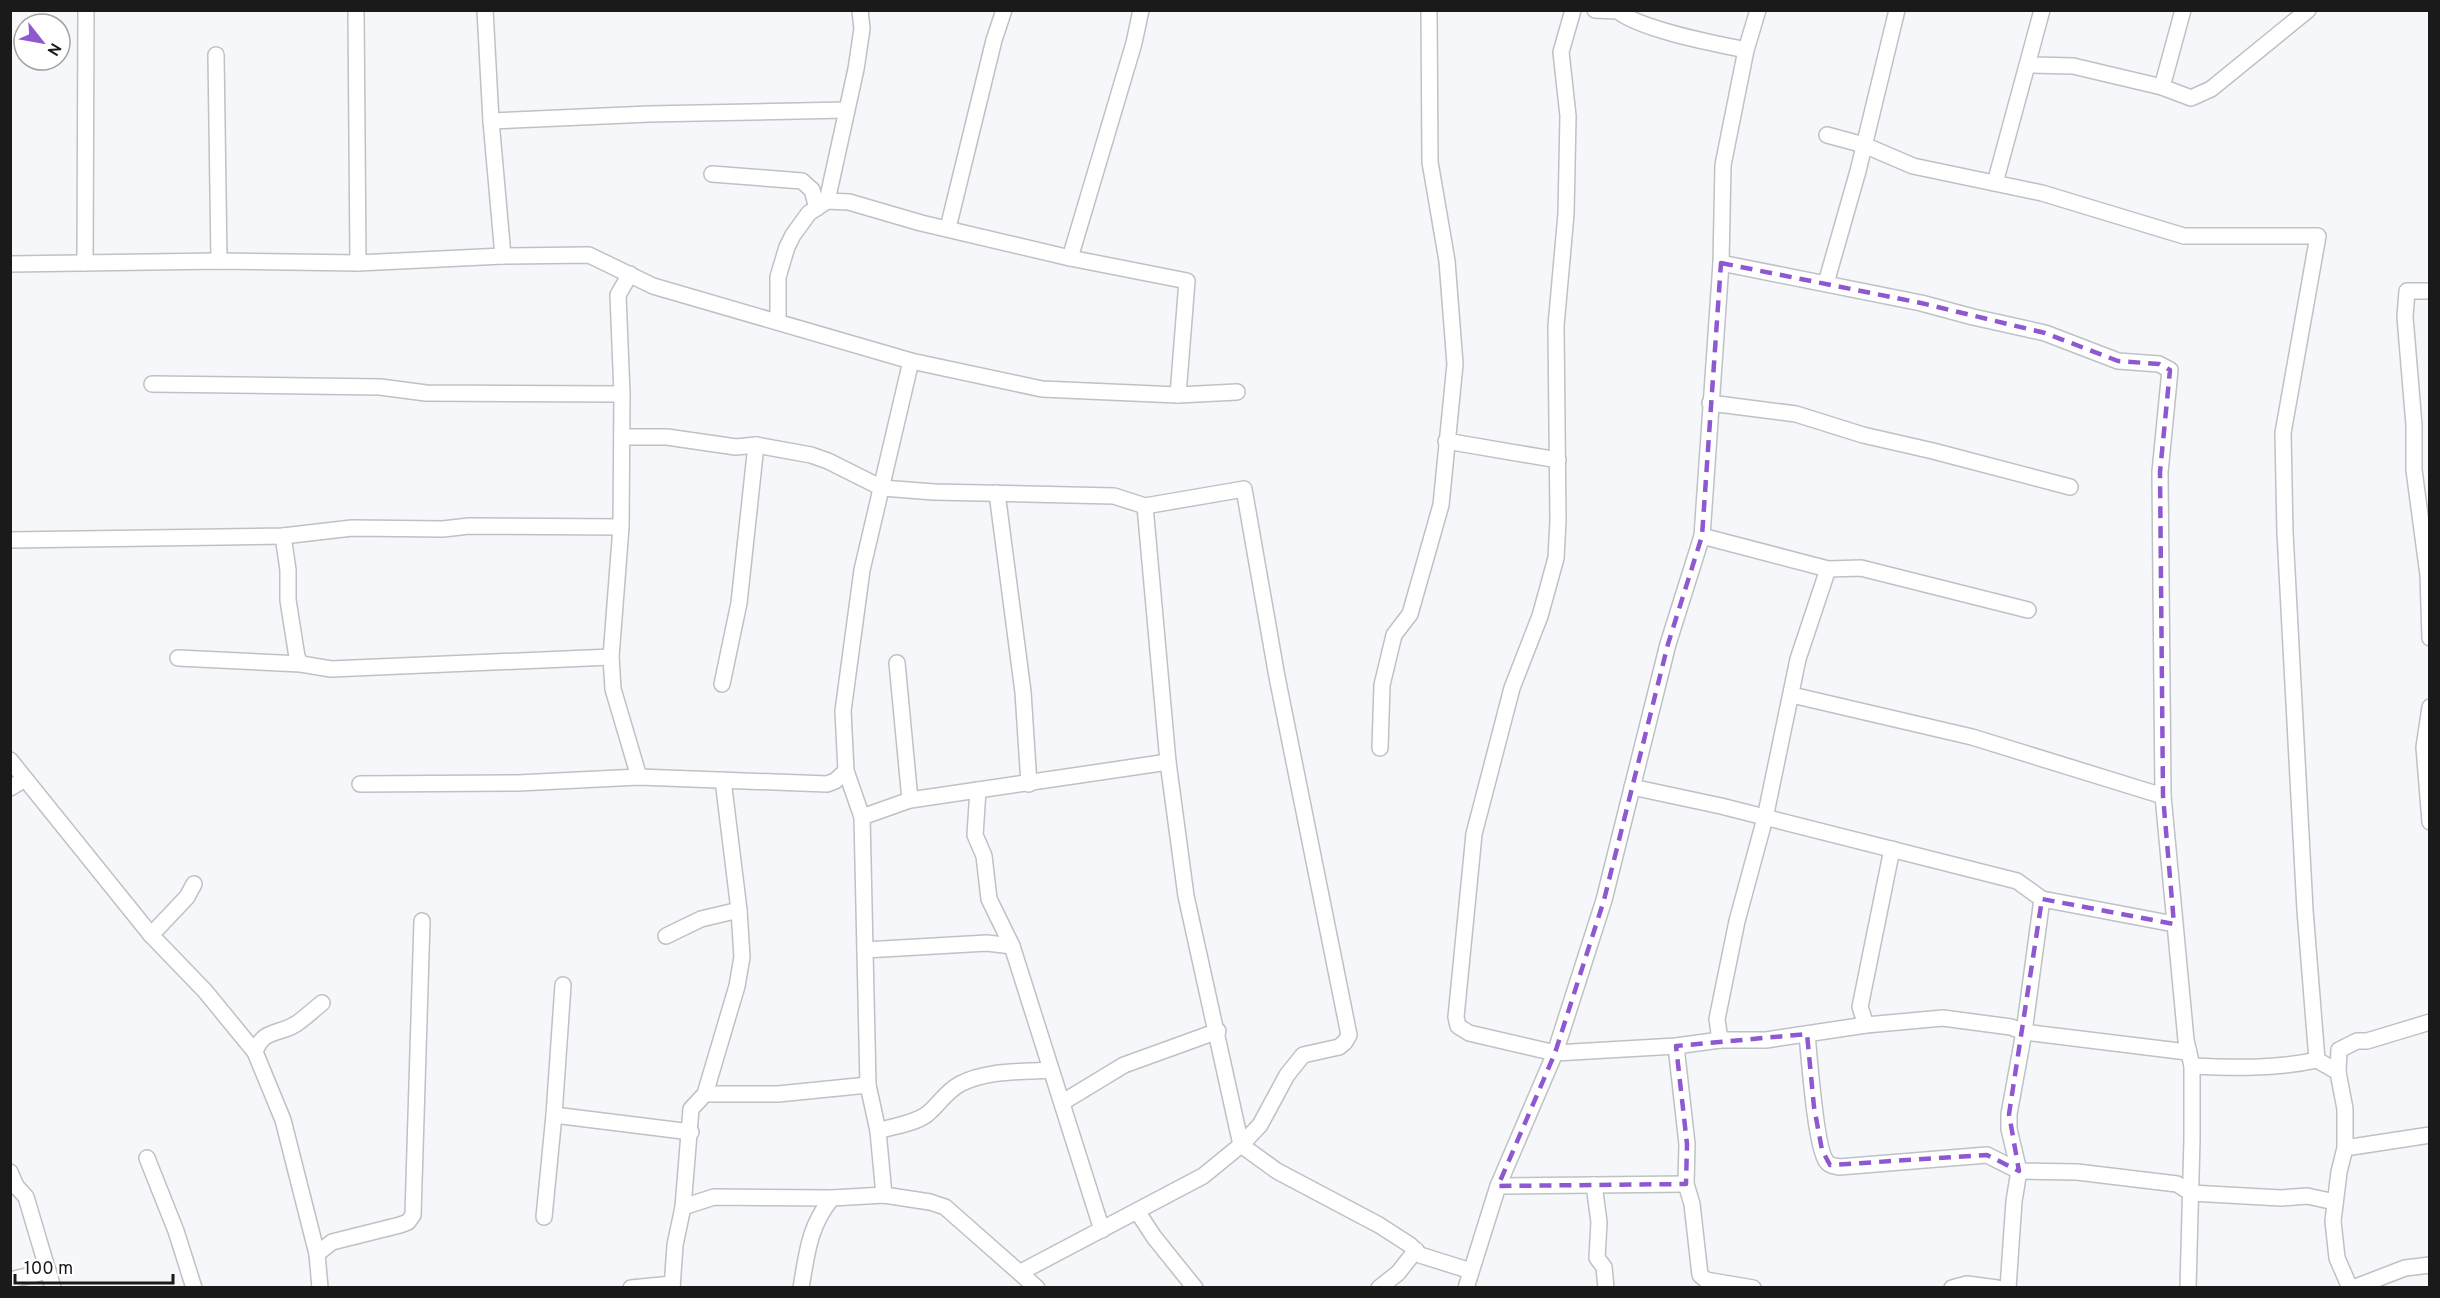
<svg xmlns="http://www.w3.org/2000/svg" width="2440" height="1298" font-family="Overpass,sans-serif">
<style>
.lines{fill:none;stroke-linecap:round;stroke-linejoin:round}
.minor-casing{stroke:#bfc1c4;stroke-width:18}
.minor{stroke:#fff;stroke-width:15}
.marked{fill:none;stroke:#8e58d1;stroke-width:4.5;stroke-dasharray:12 8;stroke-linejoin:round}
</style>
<rect width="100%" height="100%" fill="#f5f7fa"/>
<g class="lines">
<g class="minor-casing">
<g id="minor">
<polyline points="356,10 358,263"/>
<polyline points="485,10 491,121 503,256"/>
<polyline points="1573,10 1561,52 1568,116 1566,214 1556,326 1558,520 1556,558 1540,616 1512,688 1474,834 1456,1017 1458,1026 1469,1033 1555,1053 1676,1046 1720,1040 1766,1040 1866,1025 1943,1018 2011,1027 2024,1032 2187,1052"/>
<polyline points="1595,10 1617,11"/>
<path d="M1617,10C1637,29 1717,44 1746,50"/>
<polyline points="216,55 219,261"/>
<polyline points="2028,65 2073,66 2162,87 2191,98 2211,89 2308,10"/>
<polyline points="2162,87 2183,10"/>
<polyline points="491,121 649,114 846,110"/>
<polyline points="1827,135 1864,145 1913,166 2042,193 2184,236 2318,236 2283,433 2285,533 2305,910 2317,1060 2338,1072 2345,1109 2345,1148 2339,1172 2333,1221 2337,1258 2350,1288"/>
<polyline points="712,174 802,181 812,190 817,208"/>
<polyline points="1995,183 2042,10"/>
<polyline points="827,201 856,69 862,29 860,10"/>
<polyline points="948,228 994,40 1004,10"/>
<polyline points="1070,258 1134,43 1141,10"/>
<polyline points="85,263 86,10"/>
<polyline points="1721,263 1921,303 1973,317 2045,333 2118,361 2159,364 2170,370 2160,472 2163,796 2186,1040 2192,1066 2192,1139 2188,1288"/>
<polyline points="10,264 219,261 358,263 503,256 589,255 653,286 911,361 1042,389 1178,395 1237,392"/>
<polyline points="630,274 618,295 622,394 621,527 611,657 613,689 639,777"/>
<polyline points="1826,283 1858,171 1897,10"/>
<polyline points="2430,291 2407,291 2405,317 2414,425 2414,470 2428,575 2430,638"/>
<polyline points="778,322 778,277 787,247 793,235 809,213 827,201 849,202 921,223 1070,258 1187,281 1178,395"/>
<polyline points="152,384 380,387 426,393 622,394"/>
<polyline points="1710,403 1796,414 1863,435 1933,451 2070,487"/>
<polyline points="622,437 667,437 736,447 756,445 811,455 828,461 882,488 934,492 1114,496 1145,506 1244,489 1277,677 1349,1035 1345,1042 1339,1047 1303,1055 1287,1075 1260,1125 1241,1145 1203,1176 1021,1272"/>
<polyline points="1446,441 1558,460"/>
<polyline points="997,493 1023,692 1029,784"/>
<polyline points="1145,506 1168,762 1186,896 1241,1145 1277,1171 1379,1225 1410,1245 1420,1255 1471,1271"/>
<polyline points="283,536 288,570 288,600 297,657 301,664 331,669 611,657"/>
<polyline points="1702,536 1828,569 1861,568 2028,610"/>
<polyline points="10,540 283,536 352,528 443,529 469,526 621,527"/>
<polyline points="178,658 301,664"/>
<polyline points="897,663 910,800"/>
<polyline points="722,684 739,603 756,445"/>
<polyline points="1792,695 1972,737 2163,796"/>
<polyline points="2430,707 2424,747 2430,822"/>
<polyline points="1380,748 1382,685 1394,635 1410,614 1441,505 1455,364 1447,261 1430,162 1429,10"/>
<polyline points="10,760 151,935 205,991 255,1052 283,1120 317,1254 320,1288"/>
<polyline points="360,784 518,783 639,777 827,784 835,781 846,771"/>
<polyline points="1632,787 1721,806 2017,881 2042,899 2174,924"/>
<polyline points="10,788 25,779"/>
<polyline points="978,790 975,835 984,856 989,899 1012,946 1102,1230"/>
<polyline points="862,817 910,800 1168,762"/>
<polyline points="151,935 187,897 194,884"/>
<polyline points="666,936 701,919 739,910"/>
<polyline points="865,950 987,943 1012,946"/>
<polyline points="1866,1025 1860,1007 1892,849"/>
<path d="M1807,1034C1809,1055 1816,1151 1827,1162C1830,1166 1835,1166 1839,1167L1987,1155L2019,1171L2077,1172L2177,1184L2191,1193L2281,1198L2307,1196L2335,1202"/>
<polyline points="1720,1040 1717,1019 1737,921 1765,818 1798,659 1828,569"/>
<polyline points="1676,1046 1687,1144 1686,1184 1692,1204 1700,1275 1706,1280 1753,1288"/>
<path d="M255,1052C263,1029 278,1035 296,1024C305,1018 313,1010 322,1003"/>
<path d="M2192,1066C2233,1068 2276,1069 2317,1060"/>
<polyline points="2338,1072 2339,1050 2357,1041 2367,1041 2430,1022"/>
<polyline points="705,1094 778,1094 868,1085"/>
<polyline points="1063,1102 1124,1065 1218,1031"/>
<polyline points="554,1115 563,985"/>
<path d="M878,1131C893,1126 913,1124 926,1115C939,1105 945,1092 960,1084C987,1070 1021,1072 1050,1070"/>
<polyline points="2345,1148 2430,1135"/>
<polyline points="147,1158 176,1231 194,1288"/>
<polyline points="10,1172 16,1186"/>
<polyline points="1594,1185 1599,1222 1597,1258 1604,1267 1606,1288"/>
<polyline points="10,1186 16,1186 26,1197 53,1288"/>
<polyline points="1498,1186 1686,1184"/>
<polyline points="884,1195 878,1131 868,1085 862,817 846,771 843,711 862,570 911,361"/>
<polyline points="683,1207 714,1197 832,1198 884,1195 930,1202 945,1207 1037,1288"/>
<polyline points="1137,1211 1154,1237 1195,1288"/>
<polyline points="544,1217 554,1115 691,1132"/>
<polyline points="317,1254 332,1242 400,1225 408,1222 413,1215 422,921"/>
<polyline points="10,1280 48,1271"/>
<polyline points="631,1288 672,1284"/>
<polyline points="672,1288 675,1245 683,1207 691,1109 705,1094 737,986 742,957 739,910 723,780"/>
<path d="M801,1288C807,1253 809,1226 832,1198"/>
<polyline points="1379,1288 1398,1273 1416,1250"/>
<polyline points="1466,1288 1498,1186 1555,1053 1604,900 1668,644 1702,536 1721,263 1723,165 1746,50 1758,10"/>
<polyline points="1952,1288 1967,1284 1997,1288"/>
<polyline points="2008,1288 2014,1201 2019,1171 2009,1129 2009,1114 2024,1032 2042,899"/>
<polyline points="2353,1288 2405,1268 2430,1265"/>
</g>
</g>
<use href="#minor" class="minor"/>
</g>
<path class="marked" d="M1721,263L1921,303L2045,333L2118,361L2159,364L2170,370L2160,472L2163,796L2174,924L2042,899L2009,1114L2019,1171L1987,1155L1830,1165L1822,1150L1814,1107L1807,1034L1676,1046L1687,1144L1686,1184L1498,1186L1555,1053L1604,900L1668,644L1702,536Z"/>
<rect width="2440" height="1298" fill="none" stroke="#1a1a1b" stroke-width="24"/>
<g transform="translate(42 42) rotate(121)"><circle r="28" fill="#ffffff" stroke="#a3a3a4" stroke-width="1.5"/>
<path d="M0-4.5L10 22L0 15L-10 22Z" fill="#8e58d1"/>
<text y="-9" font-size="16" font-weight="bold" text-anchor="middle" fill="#1a1a1b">N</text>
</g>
<path d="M15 1274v9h158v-9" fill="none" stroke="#1a1a1b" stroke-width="3"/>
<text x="24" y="1274" font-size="18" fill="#1a1a1b" stroke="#ffffff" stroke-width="4.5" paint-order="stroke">100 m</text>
</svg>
